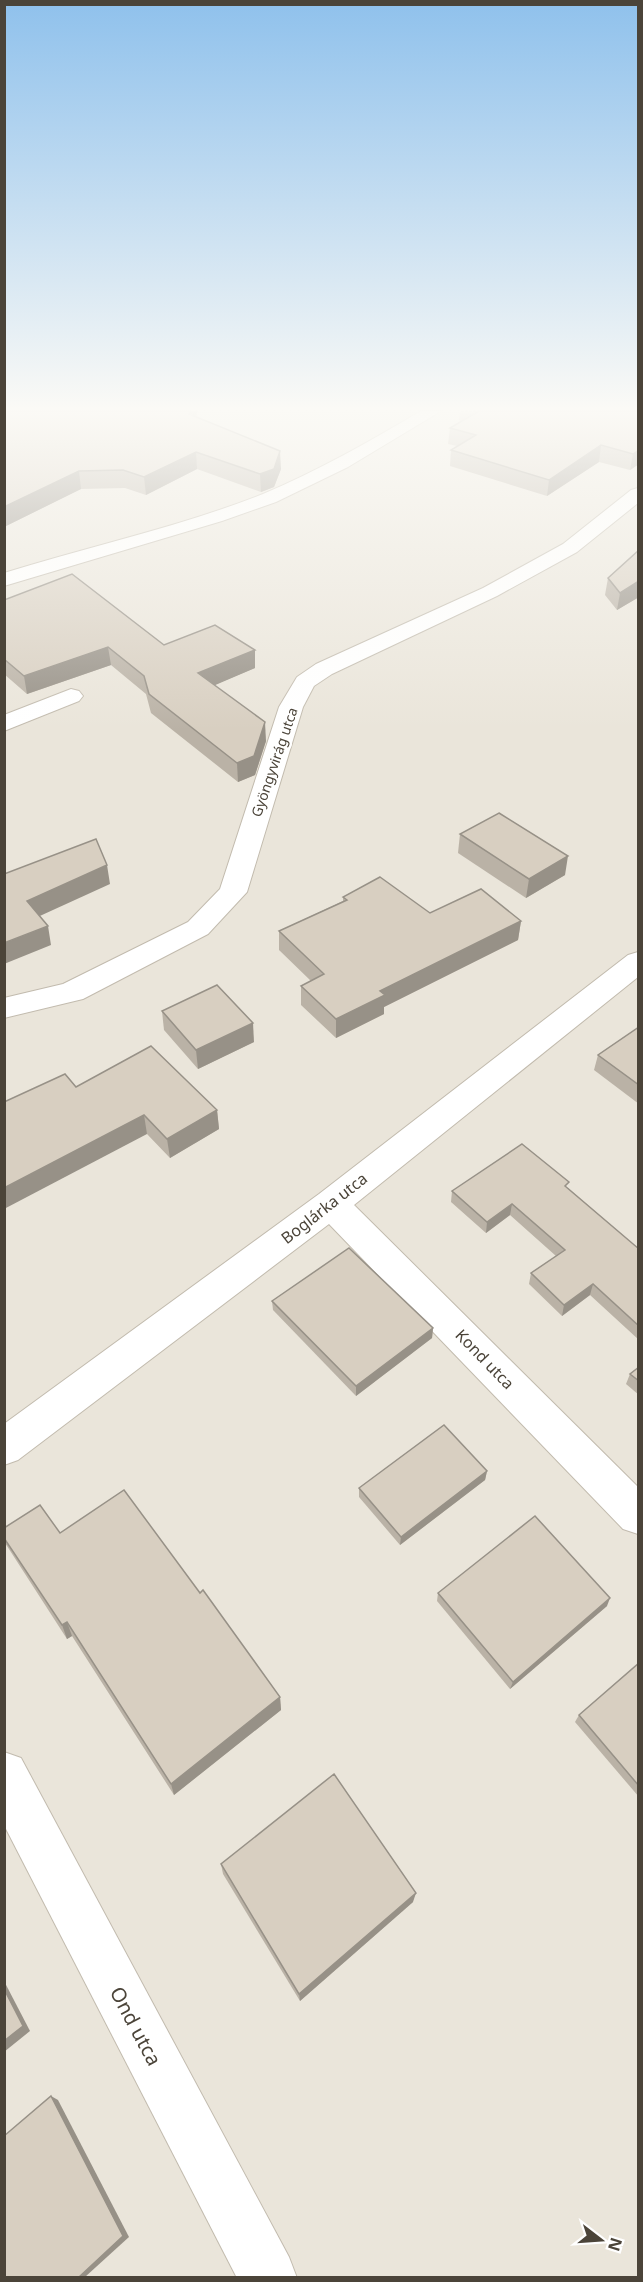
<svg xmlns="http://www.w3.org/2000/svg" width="643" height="2282" font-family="'Noto Sans',sans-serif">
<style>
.residential{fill:#eae5da}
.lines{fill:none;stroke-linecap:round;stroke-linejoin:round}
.minor-casing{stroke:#c2bbae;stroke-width:2}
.minor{fill:#fff;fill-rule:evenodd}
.wall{fill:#bab2a6}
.shaded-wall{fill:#979187}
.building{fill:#d8cfc1;stroke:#979187;stroke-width:1.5}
.labels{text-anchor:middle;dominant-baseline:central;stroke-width:5;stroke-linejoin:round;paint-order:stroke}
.far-street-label{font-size:14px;fill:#4b4439;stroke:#fff}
.street-label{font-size:16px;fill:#4b4439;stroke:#fff}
.near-street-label{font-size:20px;fill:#4b4439;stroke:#fff}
</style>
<rect width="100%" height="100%" fill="#f6f3ec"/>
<rect class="residential" x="5" y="411" width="633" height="1866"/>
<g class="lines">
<g class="minor-casing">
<g id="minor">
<path d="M421,411H441L348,467L276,502L222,521L4,586V573C90,546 180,527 263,494C318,471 370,441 421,411Z"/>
<polygon points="638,488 638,503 577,552 497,596 332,674 314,686 303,707 247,892 208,934 83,999 4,1018 4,998 63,984 188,922 220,889 279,707 297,677 316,664 483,588 563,544 631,490"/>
<polygon points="71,689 79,691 83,696 79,701 4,731 4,715"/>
<polygon points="638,952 638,977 354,1205 638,1487 638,1534 623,1529 329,1224 18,1460 4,1465 4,1424 319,1194 628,955"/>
<polygon points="4,1752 21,1758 289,2257 297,2278 237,2278 4,1825"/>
</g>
</g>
<use href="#minor" class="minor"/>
</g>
<g class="wall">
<polygon points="4,411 198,411 196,416 281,469 274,487 261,492 197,469 146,495 125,488 81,489 4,527"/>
<polygon points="460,411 639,411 639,464 630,470 599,462 547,496 450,466 451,450 457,446 448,444 450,428 461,421 459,420"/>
<polygon points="639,550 639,597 617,610 605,595 608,578"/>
<polygon points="4,600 164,645 255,668 214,685 266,741 255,775 238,782 151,713 146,694 111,665 27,694 4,674"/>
<polygon points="460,834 565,875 526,898 458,853"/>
<polygon points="343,897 430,913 521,921 518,940 384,1007 384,1014 336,1038 301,1005 301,986 311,981 279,950 279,931 343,901"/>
<polygon points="162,1011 254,1042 198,1069 164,1030"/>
<polygon points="639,1027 639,1104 594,1070 598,1055"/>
<polygon points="76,1087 217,1110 219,1129 170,1158 147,1134"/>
<polygon points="568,1188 639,1249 639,1340 590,1295 562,1316 529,1284 531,1273 556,1256 510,1215 486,1233 451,1202 452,1191"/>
<polygon points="272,1301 433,1328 432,1338 356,1396 273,1310"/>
<polygon points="639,1367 639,1395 626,1384 630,1374"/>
<polygon points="487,1471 485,1480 400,1545 359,1497 359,1488"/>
<polygon points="4,1528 60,1533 200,1593 280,1697 281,1710 174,1795 72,1636 67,1639 7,1546 4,1542"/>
<polygon points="438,1593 607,1606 510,1689 437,1601"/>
<polygon points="639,1663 639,1797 575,1722 579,1715"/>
<polygon points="221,1864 413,1902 300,2001 223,1874"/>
</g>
<g class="shaded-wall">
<polygon points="190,411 198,411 190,431 189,414"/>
<polygon points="601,445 599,462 547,496 549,480"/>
<polygon points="639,450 639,464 630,470 633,454"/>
<polygon points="280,451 281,469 274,487 261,492 260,474"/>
<polygon points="196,452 197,469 146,495 144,477"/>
<polygon points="79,471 81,489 4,527 4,507"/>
<polygon points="639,581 639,597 617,610 620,593"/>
<polygon points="108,647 111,665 27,694 24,676"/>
<polygon points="255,650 255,668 199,692 198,673"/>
<polygon points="265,722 266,741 255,775 238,782 237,763"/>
<polygon points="568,856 565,875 526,898 529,879"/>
<polygon points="107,865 110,884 31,920 27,901"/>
<polygon points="521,921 518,940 384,1007 384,1014 336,1038 336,1019 380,991"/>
<polygon points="48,926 51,945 4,964 4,943"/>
<polygon points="253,1023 254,1042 198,1069 196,1050"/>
<polygon points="217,1110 219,1129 170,1158 167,1139"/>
<polygon points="144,1115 147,1134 4,1209 4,1188"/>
<polygon points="512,1204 510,1215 486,1233 487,1222"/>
<polygon points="593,1284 590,1295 562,1316 564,1305"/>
<polygon points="433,1328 432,1338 356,1396 356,1386"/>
<polygon points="487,1471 485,1480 400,1545 401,1537"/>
<polygon points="610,1598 607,1606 510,1689 513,1682"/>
<polygon points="67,1622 72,1636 67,1639 62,1625"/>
<polygon points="280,1697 281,1710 174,1795 171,1784"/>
<polygon points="416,1893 413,1902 300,2001 299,1994"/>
<polygon points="4,1981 30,2031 4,2052"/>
<polygon points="51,2096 58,2100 129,2237 85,2277 79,2277"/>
</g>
<g class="building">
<polygon points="4,411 190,411 189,414 280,451 274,469 260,474 196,452 144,477 123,470 79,471 4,507"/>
<polygon points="479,411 639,411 639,450 633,454 601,445 549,480 451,450 476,435 450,428"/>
<polygon points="639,550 639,581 620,593 608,578"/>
<polygon points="72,574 164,645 215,625 255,650 198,673 265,722 254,756 237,763 149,694 144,676 108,647 24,676 4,659 4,600"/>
<polygon points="499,813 568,856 529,879 460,834"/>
<polygon points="96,839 107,865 27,901 48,926 4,943 4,874"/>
<polygon points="380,877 430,913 481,889 521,921 380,991 385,995 336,1019 301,986 324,974 279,931 347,900 343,897"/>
<polygon points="217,985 253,1023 196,1050 162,1011"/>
<polygon points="639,1027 639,1085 598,1055"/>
<polygon points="151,1046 217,1110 167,1139 144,1115 4,1188 4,1102 65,1074 76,1087"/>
<polygon points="522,1144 569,1182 565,1186 639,1249 639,1326 593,1284 564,1305 531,1273 565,1250 512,1204 487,1222 452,1191"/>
<polygon points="349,1248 433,1328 356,1386 272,1301"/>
<polygon points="639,1367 639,1381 630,1374"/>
<polygon points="444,1425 487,1471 401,1537 359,1488"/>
<polygon points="124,1490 200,1593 203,1590 280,1697 171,1784 67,1622 62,1625 4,1538 4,1528 40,1505 60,1533"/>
<polygon points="535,1516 610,1598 513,1682 438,1593"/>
<polygon points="639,1663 639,1786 579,1715"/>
<polygon points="334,1774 416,1893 299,1994 221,1864"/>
<polygon points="4,1989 23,2026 4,2041"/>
<polygon points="51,2096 123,2236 79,2277 4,2277 4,2136"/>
</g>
<linearGradient id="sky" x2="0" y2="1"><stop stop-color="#8fc1ec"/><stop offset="0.56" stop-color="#fbfaf6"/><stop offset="1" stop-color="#fbfaf6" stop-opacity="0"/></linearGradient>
<rect width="643" height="730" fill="url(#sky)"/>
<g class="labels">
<g class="far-street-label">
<text transform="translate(274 762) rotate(-71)">Gyöngyvirág utca</text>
</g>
<g class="street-label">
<text transform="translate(324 1208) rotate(-38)">Boglárka utca</text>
<text transform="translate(485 1359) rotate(46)">Kond utca</text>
</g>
<g class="near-street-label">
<text transform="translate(136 2026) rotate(62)">Ond utca</text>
</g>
</g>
<rect width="643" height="2282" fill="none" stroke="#4b4439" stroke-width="12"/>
<g transform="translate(601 2240) rotate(107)" stroke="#ffffff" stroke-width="4.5" paint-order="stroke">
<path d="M0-4.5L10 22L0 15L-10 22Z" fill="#4b4439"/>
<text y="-9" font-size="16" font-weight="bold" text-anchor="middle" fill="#4b4439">N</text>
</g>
</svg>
